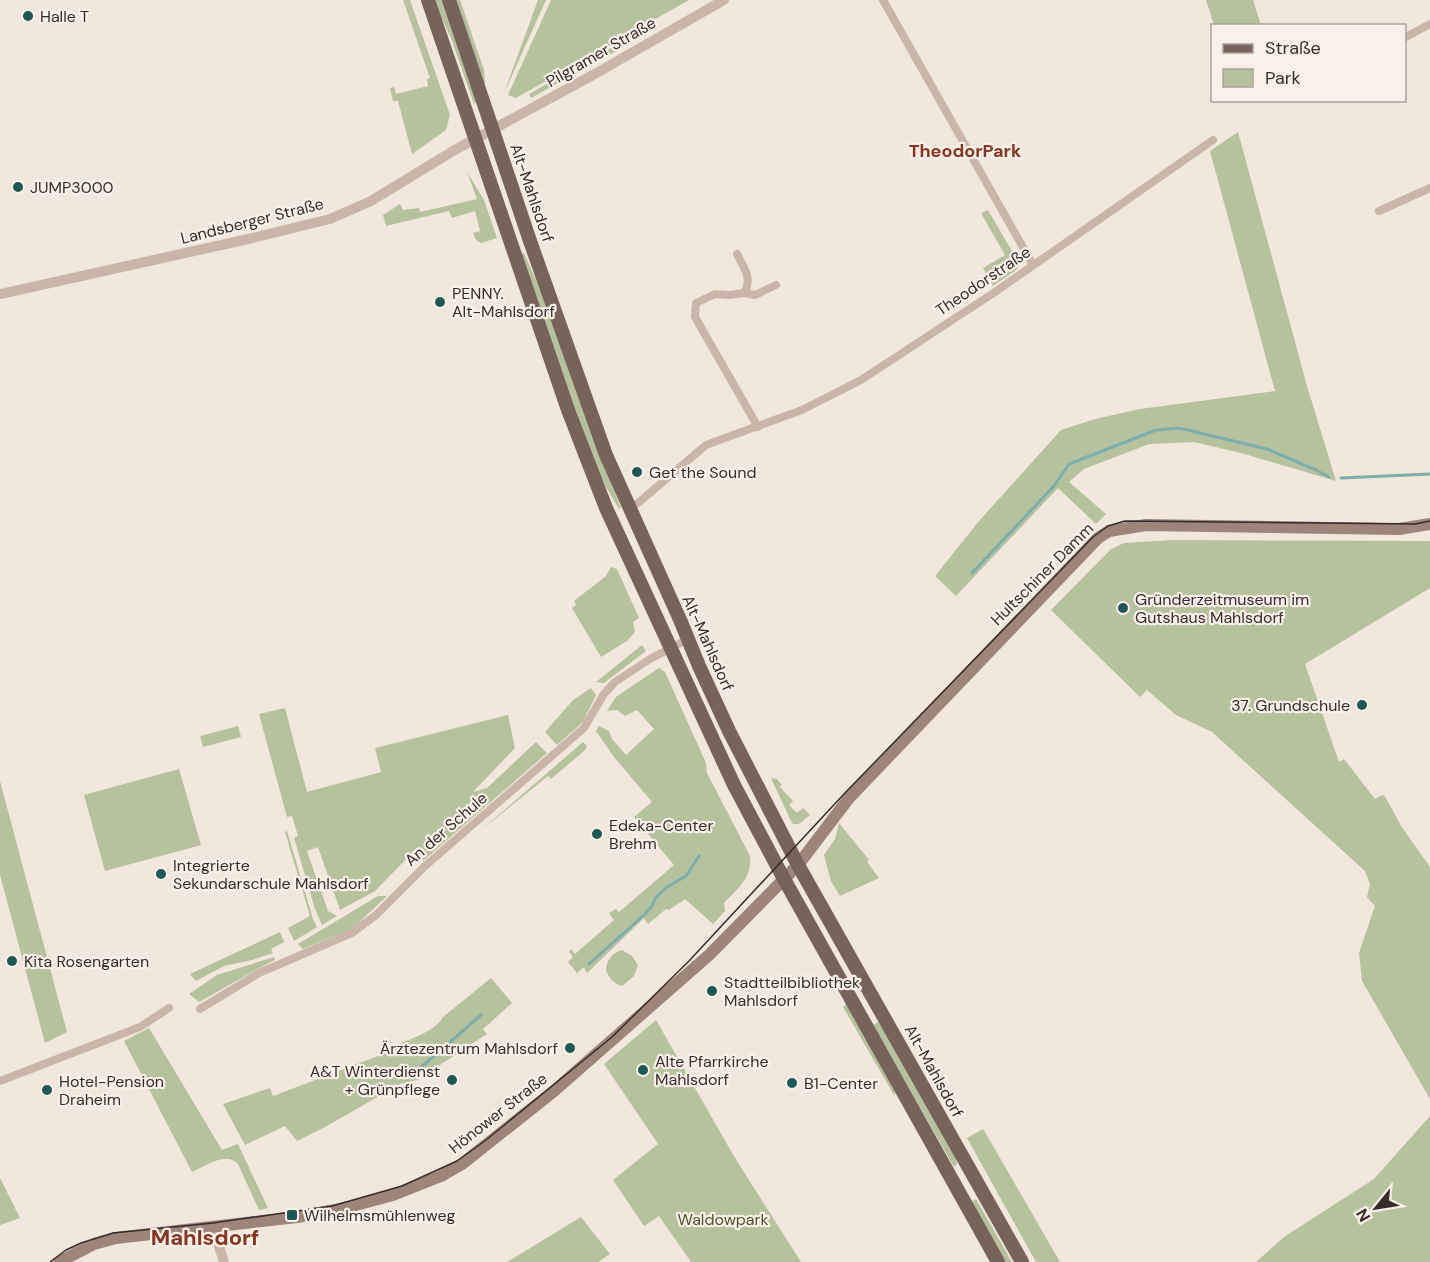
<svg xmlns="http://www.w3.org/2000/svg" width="1430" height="1262" font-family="'DM Sans',sans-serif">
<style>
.green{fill:#b6c19d}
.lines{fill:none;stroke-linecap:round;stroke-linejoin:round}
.stream{stroke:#7caeae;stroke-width:3}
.minor{stroke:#cab6a8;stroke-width:8}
.tertiary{stroke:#cab6a8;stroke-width:10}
.secondary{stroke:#9d857a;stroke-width:12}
.primary{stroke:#78635a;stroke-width:14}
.tram{stroke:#372c28;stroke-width:1.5}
.poi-dot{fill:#1e5758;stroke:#f9f1e9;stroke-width:2}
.labels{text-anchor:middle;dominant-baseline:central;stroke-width:4.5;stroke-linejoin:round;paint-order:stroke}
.poi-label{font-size:16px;fill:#372c28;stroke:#f9f1e9;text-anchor:start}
.street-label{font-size:16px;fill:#372c28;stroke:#f9f1e9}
.park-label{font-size:16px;fill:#48552d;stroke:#f9f1e9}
.neighbourhood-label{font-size:18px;font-weight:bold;fill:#853523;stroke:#f9f1e9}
.district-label{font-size:22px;font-weight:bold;fill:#853523;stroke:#f9f1e9}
</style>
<rect width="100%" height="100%" fill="#f2e7dc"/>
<g class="green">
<polygon points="403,0 410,0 450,115 446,130 412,154 398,101 393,101 390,88 394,87 396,94 428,86 427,79 430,78"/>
<polygon points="433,0 443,0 478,101 474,104 451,38"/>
<polygon points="455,0 460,0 484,70 485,83 483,84"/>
<polygon points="538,0 546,0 504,93"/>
<polygon points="551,0 689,0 516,98 508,95"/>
<polygon points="1206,0 1253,0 1261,25 1214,25"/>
<polygon points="627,39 627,45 531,98 529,94"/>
<polygon points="1238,132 1307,386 1336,481 1241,453 1194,442 1149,444 1084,469 1069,482 1106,514 1096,524 1058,488 956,596 935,576 979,521 1061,430 1095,419 1140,409 1275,391 1210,151"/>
<polygon points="467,172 484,200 497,238 481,243 476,240 473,233 480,231 475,211 452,218 449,211 386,226 383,215 400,204 403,210 419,208 420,212 477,199"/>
<polygon points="988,210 1020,265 1015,271 993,286 983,268 1005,255 981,213"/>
<polygon points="524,253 548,307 605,468 621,508 619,509 602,480 583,434 521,254"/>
<polygon points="1172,540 1430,541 1430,588 1305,664 1339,762 1344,759 1375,799 1382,795 1385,796 1401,826 1430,867 1430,1099 1362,981 1359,953 1375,906 1367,897 1370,884 1365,871 1212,732 1176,715 1147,690 1140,697 1051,610 1111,549 1124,543"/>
<polygon points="611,567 617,569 639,618 633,622 635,632 627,641 601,657 572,608 576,605 574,601 606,576"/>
<polygon points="642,645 646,651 604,683 596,682"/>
<path d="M659,668L665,672L706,763L707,773L750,856C752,879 738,888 724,903L725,911L713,924L685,899L669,910L666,909L648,924L644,918L587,973L584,967L577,973L568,962L573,957L569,952L571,949L575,954L614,920L609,913L616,909L619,912L674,865L634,817L652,802L614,757L596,731L599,726L609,731L612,739L626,755L654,729L637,710L625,716L617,710L607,711L616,697Z"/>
<polygon points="591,688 596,695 583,722 557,745 545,732 573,700"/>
<polygon points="285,708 307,792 381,772 375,748 508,715 515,748 473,792 487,788 536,742 547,753 423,861 414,851 375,891 340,910 318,847 307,851 328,911 337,916 322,925 315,909 294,838 298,836 292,816 287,817 259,714"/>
<polygon points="238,726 241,737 203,747 200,736"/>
<polygon points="583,742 587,746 585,750 551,779 548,776 481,830"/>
<polygon points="179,769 201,845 105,871 84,795"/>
<polygon points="771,778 777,779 782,785 780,787 793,801 789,805 797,813 803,808 810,815 799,824 793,824 790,819"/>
<polygon points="0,781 67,1032 45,1043 0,875"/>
<polygon points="839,823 869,860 867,862 879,878 840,896 831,881 824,855 835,839"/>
<polygon points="287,831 313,919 317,927 294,941 288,928 310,916 285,832"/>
<polygon points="378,896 387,896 352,929 303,949 298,944"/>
<polygon points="280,932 284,942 271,949 273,953 252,960 224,966 196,981 190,974"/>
<path d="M622,950L632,956L638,965L634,976L622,986C615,985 608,977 606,970C606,961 613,952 622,950Z"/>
<polygon points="274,957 275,960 263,966 199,1002 189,994 217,975"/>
<path d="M491,978L512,1003L483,1029L487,1034L417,1080L400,1084L327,1126L297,1141L285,1126L245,1145L223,1104L270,1088L273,1096L386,1053L388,1047C405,1042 435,1032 443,1017Z"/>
<polygon points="847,1004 891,1083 895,1093 894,1095 843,1007"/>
<polygon points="656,1020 735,1158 801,1262 691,1262 659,1216 644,1226 613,1180 658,1144 604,1064"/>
<polygon points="878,1022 886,1033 955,1155 957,1164 954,1167 873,1025"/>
<path d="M149,1028L222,1150L238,1144L268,1208L259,1210L238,1164C226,1151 206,1166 192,1172L124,1041Z"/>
<polygon points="1430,1116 1430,1262 1256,1262 1284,1237 1374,1179"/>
<polygon points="983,1129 985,1132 1060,1262 1036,1262 967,1138"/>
<polygon points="0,1178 20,1218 0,1225"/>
<polygon points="976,1199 1012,1262 1005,1262 971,1202"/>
<polygon points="581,1217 610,1254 598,1262 507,1262"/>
</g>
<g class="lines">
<g class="stream">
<polyline points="1341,478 1430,474"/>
<polyline points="972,573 1054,486 1069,464 1156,430 1179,428 1267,449 1314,469 1329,477"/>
<polyline points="589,964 644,915 652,906 656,897 667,887 686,876 699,856"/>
<polyline points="419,1069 481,1015"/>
</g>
<g class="minor">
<polyline points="883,0 1033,265"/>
<polyline points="1404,38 1430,24"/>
<polyline points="1379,211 1430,188"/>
<path d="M737,254C744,268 753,279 744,293L730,295L715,294L696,303L695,317L758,427"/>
<polyline points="744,293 755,295 776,285"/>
<polyline points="628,508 638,503 706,445 802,410 861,380 995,292 1213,140"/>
<polyline points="200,1009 259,973 352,933 376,915 424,867 584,728 604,694 615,682 650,659 688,639"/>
<polyline points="0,1081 140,1027 169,1008"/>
</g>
<g class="tertiary">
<polyline points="0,294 244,240 330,219 371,201 453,151 593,75 724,0"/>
<polyline points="213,1228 224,1262"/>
</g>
<polyline class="secondary" points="59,1262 94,1244 116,1238 297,1217 341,1209 393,1195 441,1176 462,1164 554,1091 709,955 798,865 849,798 1098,538 1109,531 1146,525 1399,529 1430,524"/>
<g class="primary">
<polyline points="428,0 568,410 606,508 734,785 784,879 998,1262"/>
<polyline points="449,0 530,241 606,455 681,622 699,666 729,731 798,865 1022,1262"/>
</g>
<polyline class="tram" points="50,1262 66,1250 81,1243 113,1233 213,1223 332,1206 402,1186 457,1161 486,1140 612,1037 689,961 843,795 1093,537 1108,526 1125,521 1415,524 1430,521"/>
</g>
<g class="poi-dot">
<circle cx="28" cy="16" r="6"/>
<circle cx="18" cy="187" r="6"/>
<circle cx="440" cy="302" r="6"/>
<circle cx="637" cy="472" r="6"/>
<circle cx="1123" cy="608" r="6"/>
<circle cx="1362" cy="705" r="6"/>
<circle cx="597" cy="834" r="6"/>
<circle cx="161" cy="874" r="6"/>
<circle cx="12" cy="961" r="6"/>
<circle cx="712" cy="991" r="6"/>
<circle cx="570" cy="1048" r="6"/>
<circle cx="643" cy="1070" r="6"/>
<circle cx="452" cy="1080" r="6"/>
<circle cx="792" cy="1083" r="6"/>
<circle cx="47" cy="1090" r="6"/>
<rect x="286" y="1209" width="12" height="12" rx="3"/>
</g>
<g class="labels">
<g class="poi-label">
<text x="40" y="16">Halle T</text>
<text x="30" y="187">JUMP3000</text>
<text x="452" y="293">PENNY.<tspan x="452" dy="18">Alt-Mahlsdorf</tspan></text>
<text x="649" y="472">Get the Sound</text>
<text x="1135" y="599">Gründerzeitmuseum im<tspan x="1135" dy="18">Gutshaus Mahlsdorf</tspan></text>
<text x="1350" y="705" text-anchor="end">37. Grundschule</text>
<text x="609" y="825">Edeka-Center<tspan x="609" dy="18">Brehm</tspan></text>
<text x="173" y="865">Integrierte<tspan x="173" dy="18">Sekundarschule Mahlsdorf</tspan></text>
<text x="24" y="961">Kita Rosengarten</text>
<text x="724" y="982">Stadtteilbibliothek<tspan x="724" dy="18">Mahlsdorf</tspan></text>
<text x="558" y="1048" text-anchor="end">Ärztezentrum Mahlsdorf</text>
<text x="655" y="1061">Alte Pfarrkirche<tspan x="655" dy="18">Mahlsdorf</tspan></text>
<text x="440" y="1071" text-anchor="end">A&amp;T Winterdienst<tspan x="440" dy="18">+ Grünpflege</tspan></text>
<text x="59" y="1081">Hotel-Pension<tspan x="59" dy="18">Draheim</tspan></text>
<text x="804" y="1083">B1-Center</text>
<text x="304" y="1215">Wilhelmsmühlenweg</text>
</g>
<g class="street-label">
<text transform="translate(601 52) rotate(-30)">Pilgramer Straße</text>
<text transform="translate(532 193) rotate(71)">Alt-Mahlsdorf</text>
<text transform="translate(252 221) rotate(-14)">Landsberger Straße</text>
<text transform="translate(983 281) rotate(-34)">Theodorstraße</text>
<text transform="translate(1042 574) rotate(-45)">Hultschiner Damm</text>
<text transform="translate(708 643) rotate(66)">Alt-Mahlsdorf</text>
<text transform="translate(446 829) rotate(-41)">An der Schule</text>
<text transform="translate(934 1071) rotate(61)">Alt-Mahlsdorf</text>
<text transform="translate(498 1113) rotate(-38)">Hönower Straße</text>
</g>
<g class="park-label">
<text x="723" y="1219">Waldowpark</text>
</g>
<g class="neighbourhood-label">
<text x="965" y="151">TheodorPark</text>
</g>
<g class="district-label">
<text x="205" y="1237">Mahlsdorf</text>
</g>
</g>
<rect x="1211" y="24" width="195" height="78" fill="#f9f1e9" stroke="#aba29c" stroke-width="1.5"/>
<rect x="1223" y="44" width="30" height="9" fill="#78635a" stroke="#aba29c" stroke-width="1.5"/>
<text x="1265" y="54" font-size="18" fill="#372c28">Straße</text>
<rect x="1223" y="69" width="30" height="18" fill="#b6c19d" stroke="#aba29c" stroke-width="1.5"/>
<text x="1265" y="84" font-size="18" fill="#372c28">Park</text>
<g transform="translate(1376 1208) rotate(240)" stroke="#f9f1e9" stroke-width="4.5" paint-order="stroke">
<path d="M0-4.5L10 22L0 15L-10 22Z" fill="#372c28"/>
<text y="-9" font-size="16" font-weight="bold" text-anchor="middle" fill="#372c28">N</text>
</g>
</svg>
